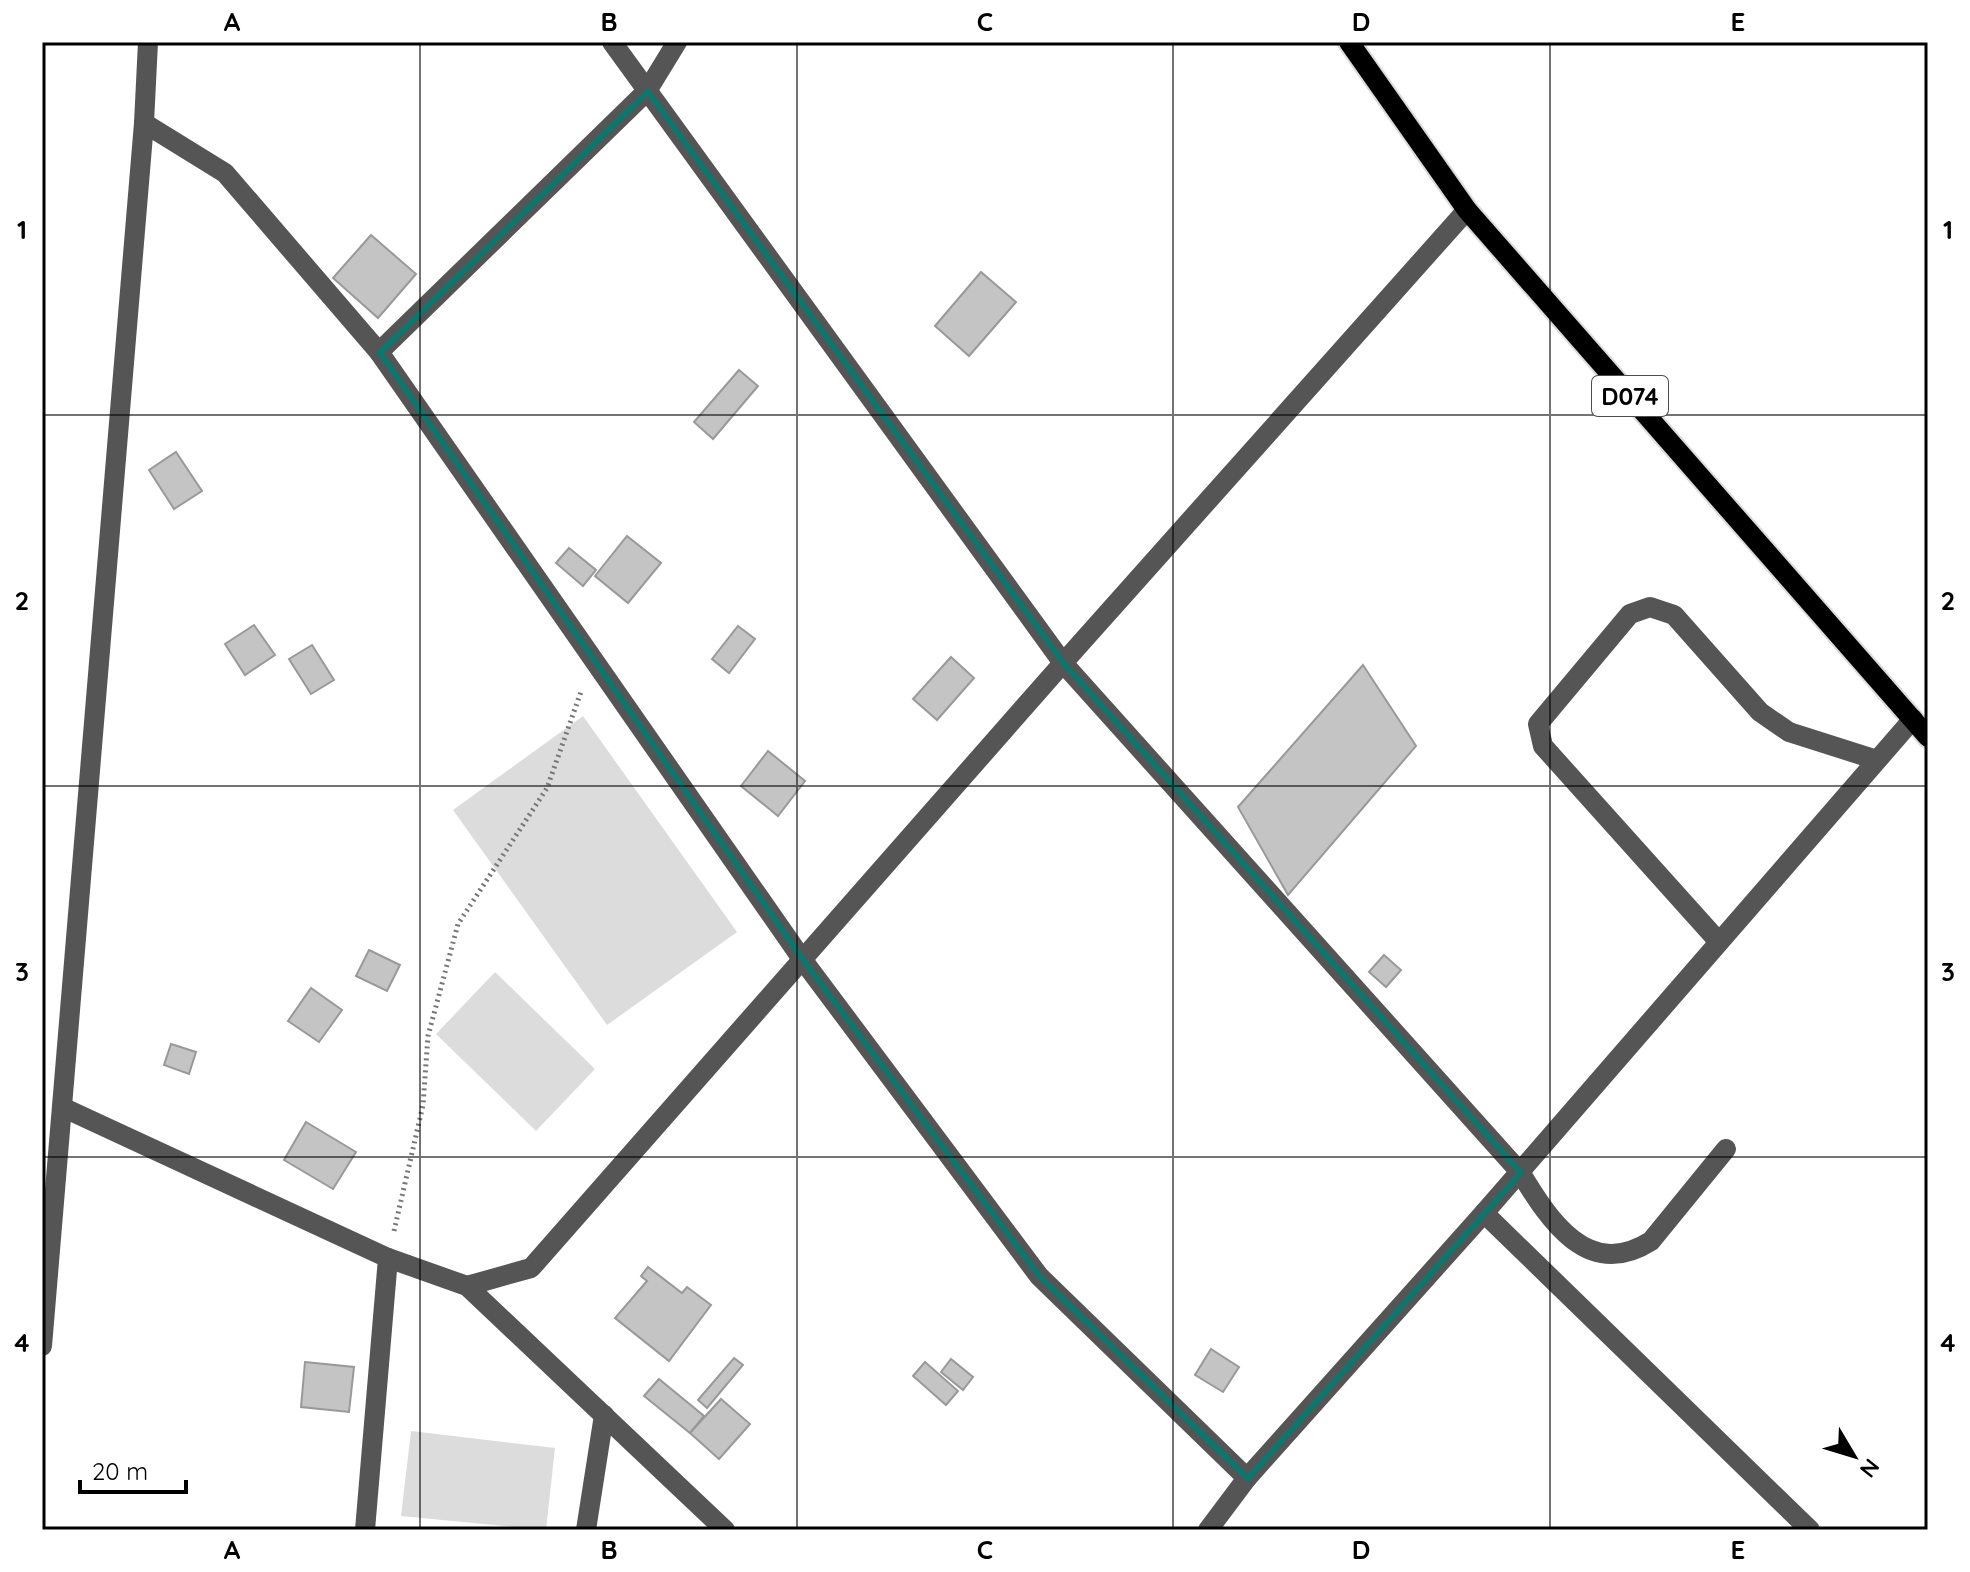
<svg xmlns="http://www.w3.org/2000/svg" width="1970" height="1572" font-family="Quicksand,sans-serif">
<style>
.green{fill:#dcdcdc}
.building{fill:#c4c4c4;stroke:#999;stroke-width:2}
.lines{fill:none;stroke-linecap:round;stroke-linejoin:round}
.major-casing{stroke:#dbdbdb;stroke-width:24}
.path{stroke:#777;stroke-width:5;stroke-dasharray:2 4;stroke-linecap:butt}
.minor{stroke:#555;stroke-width:20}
.major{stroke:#000;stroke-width:20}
.marked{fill:none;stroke:#0f766e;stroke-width:6;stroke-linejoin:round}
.grid{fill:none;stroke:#000;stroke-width:2;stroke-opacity:0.55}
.labels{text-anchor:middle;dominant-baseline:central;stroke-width:6;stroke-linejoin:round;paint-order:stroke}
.shield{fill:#fff;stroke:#4c4c4c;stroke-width:2}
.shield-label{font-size:24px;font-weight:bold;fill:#000}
.neatline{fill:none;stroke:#000;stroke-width:3}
.grid-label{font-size:26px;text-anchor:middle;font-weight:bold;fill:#000}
</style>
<rect width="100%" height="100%" fill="#fff"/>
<g class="green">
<polygon points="583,716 737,932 607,1025 453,810"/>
<polygon points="495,972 595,1069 536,1131 436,1034"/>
<polygon points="411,1431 555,1448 546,1530 401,1516"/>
</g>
<g class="building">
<polygon points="371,235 416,274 378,318 333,278"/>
<polygon points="981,272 1016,302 969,356 935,326"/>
<polygon points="739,370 758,386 713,439 694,422"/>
<polygon points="176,452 202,491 174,509 149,470"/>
<polygon points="627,536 661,563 628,603 595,576"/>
<polygon points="569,548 596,570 583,586 556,563"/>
<polygon points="254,625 275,655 245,675 225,644"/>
<polygon points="738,626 755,639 729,673 712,659"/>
<polygon points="312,645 334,680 311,694 289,659"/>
<polygon points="951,657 974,678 937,720 913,699"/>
<polygon points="1363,665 1416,746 1288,895 1238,807"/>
<polygon points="768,751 805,781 778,816 741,786"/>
<polygon points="369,950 400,965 387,991 356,976"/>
<polygon points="1384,955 1401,970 1386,987 1369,972"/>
<polygon points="311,988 342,1010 319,1042 288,1021"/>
<polygon points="171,1044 196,1052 189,1074 164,1065"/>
<polygon points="306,1122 356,1152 333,1189 284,1160"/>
<polygon points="648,1267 682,1293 687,1287 711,1305 669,1361 615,1318 647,1281 641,1276"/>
<polygon points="1211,1349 1239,1367 1223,1392 1195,1375"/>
<polygon points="734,1358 743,1365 707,1408 698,1400"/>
<polygon points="951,1359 973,1377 963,1390 941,1372"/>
<polygon points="305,1362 354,1367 349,1412 301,1407"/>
<polygon points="925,1362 958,1391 946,1405 913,1376"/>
<polygon points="659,1379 704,1416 690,1433 644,1396"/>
<polygon points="721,1399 750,1424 719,1459 690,1433"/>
</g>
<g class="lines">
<g class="major-casing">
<polyline id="major" points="1349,42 1467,210 1928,737"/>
</g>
<polyline class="path" points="394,1231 423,1105 428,1036 458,924 547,788 582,689"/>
<g class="minor">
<path d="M612,42L1063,663L1520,1172C1549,1220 1588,1281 1651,1241L1726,1149"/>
<polyline points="144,123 225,173 379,352 802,959 1039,1276 1247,1478 1208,1530"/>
<polyline points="379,352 647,91 677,42"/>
<polyline points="1719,942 1543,746 1538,724 1630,614 1650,607 1674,615 1760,712 1789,732 1877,760"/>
<polyline points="62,1107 388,1258 467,1286 725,1530"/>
<polyline points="1484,1213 1810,1530"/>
<polyline points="467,1286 531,1268 1063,663 1467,210"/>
<polyline points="42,1346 144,123 148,42"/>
<polyline points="1247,1478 1484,1213 1913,719"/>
<polyline points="365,1530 388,1258"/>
<polyline points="586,1530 604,1415"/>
</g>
<use href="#major" class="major"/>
</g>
<path class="marked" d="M647,91L1063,663L1520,1172L1247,1478L1039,1276L802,959L379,352Z"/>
<path class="grid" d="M420,42V1530M797,42V1530M1173,42V1530M1550,42V1530M42,415H1928M42,786H1928M42,1157H1928"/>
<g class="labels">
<rect class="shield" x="1592" y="376" width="76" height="40" rx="6"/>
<g class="shield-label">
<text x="1630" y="396">D074</text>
</g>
</g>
<rect width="1970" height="1572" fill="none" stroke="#ffffff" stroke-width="88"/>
<g transform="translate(1854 1456) rotate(128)" stroke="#ffffff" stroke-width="6" paint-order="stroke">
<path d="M0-6L14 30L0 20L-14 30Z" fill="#000000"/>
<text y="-12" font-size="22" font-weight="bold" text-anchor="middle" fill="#000000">N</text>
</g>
<path d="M80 1480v12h106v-12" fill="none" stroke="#000000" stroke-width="4"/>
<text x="92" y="1480" font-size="24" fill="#000000" stroke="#ffffff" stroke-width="6" paint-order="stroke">20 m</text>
<rect x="44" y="44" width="1882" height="1484" class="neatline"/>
<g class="grid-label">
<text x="232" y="31">A</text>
<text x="609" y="31">B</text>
<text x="985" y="31">C</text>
<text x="1361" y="31">D</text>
<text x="1738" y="31">E</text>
<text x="22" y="239">1</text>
<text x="1948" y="239">1</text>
<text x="22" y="610">2</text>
<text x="1948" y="610">2</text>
<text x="22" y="981">3</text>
<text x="1948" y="981">3</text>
<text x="22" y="1352">4</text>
<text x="1948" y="1352">4</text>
<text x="232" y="1559">A</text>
<text x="609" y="1559">B</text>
<text x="985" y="1559">C</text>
<text x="1361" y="1559">D</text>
<text x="1738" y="1559">E</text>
</g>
</svg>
